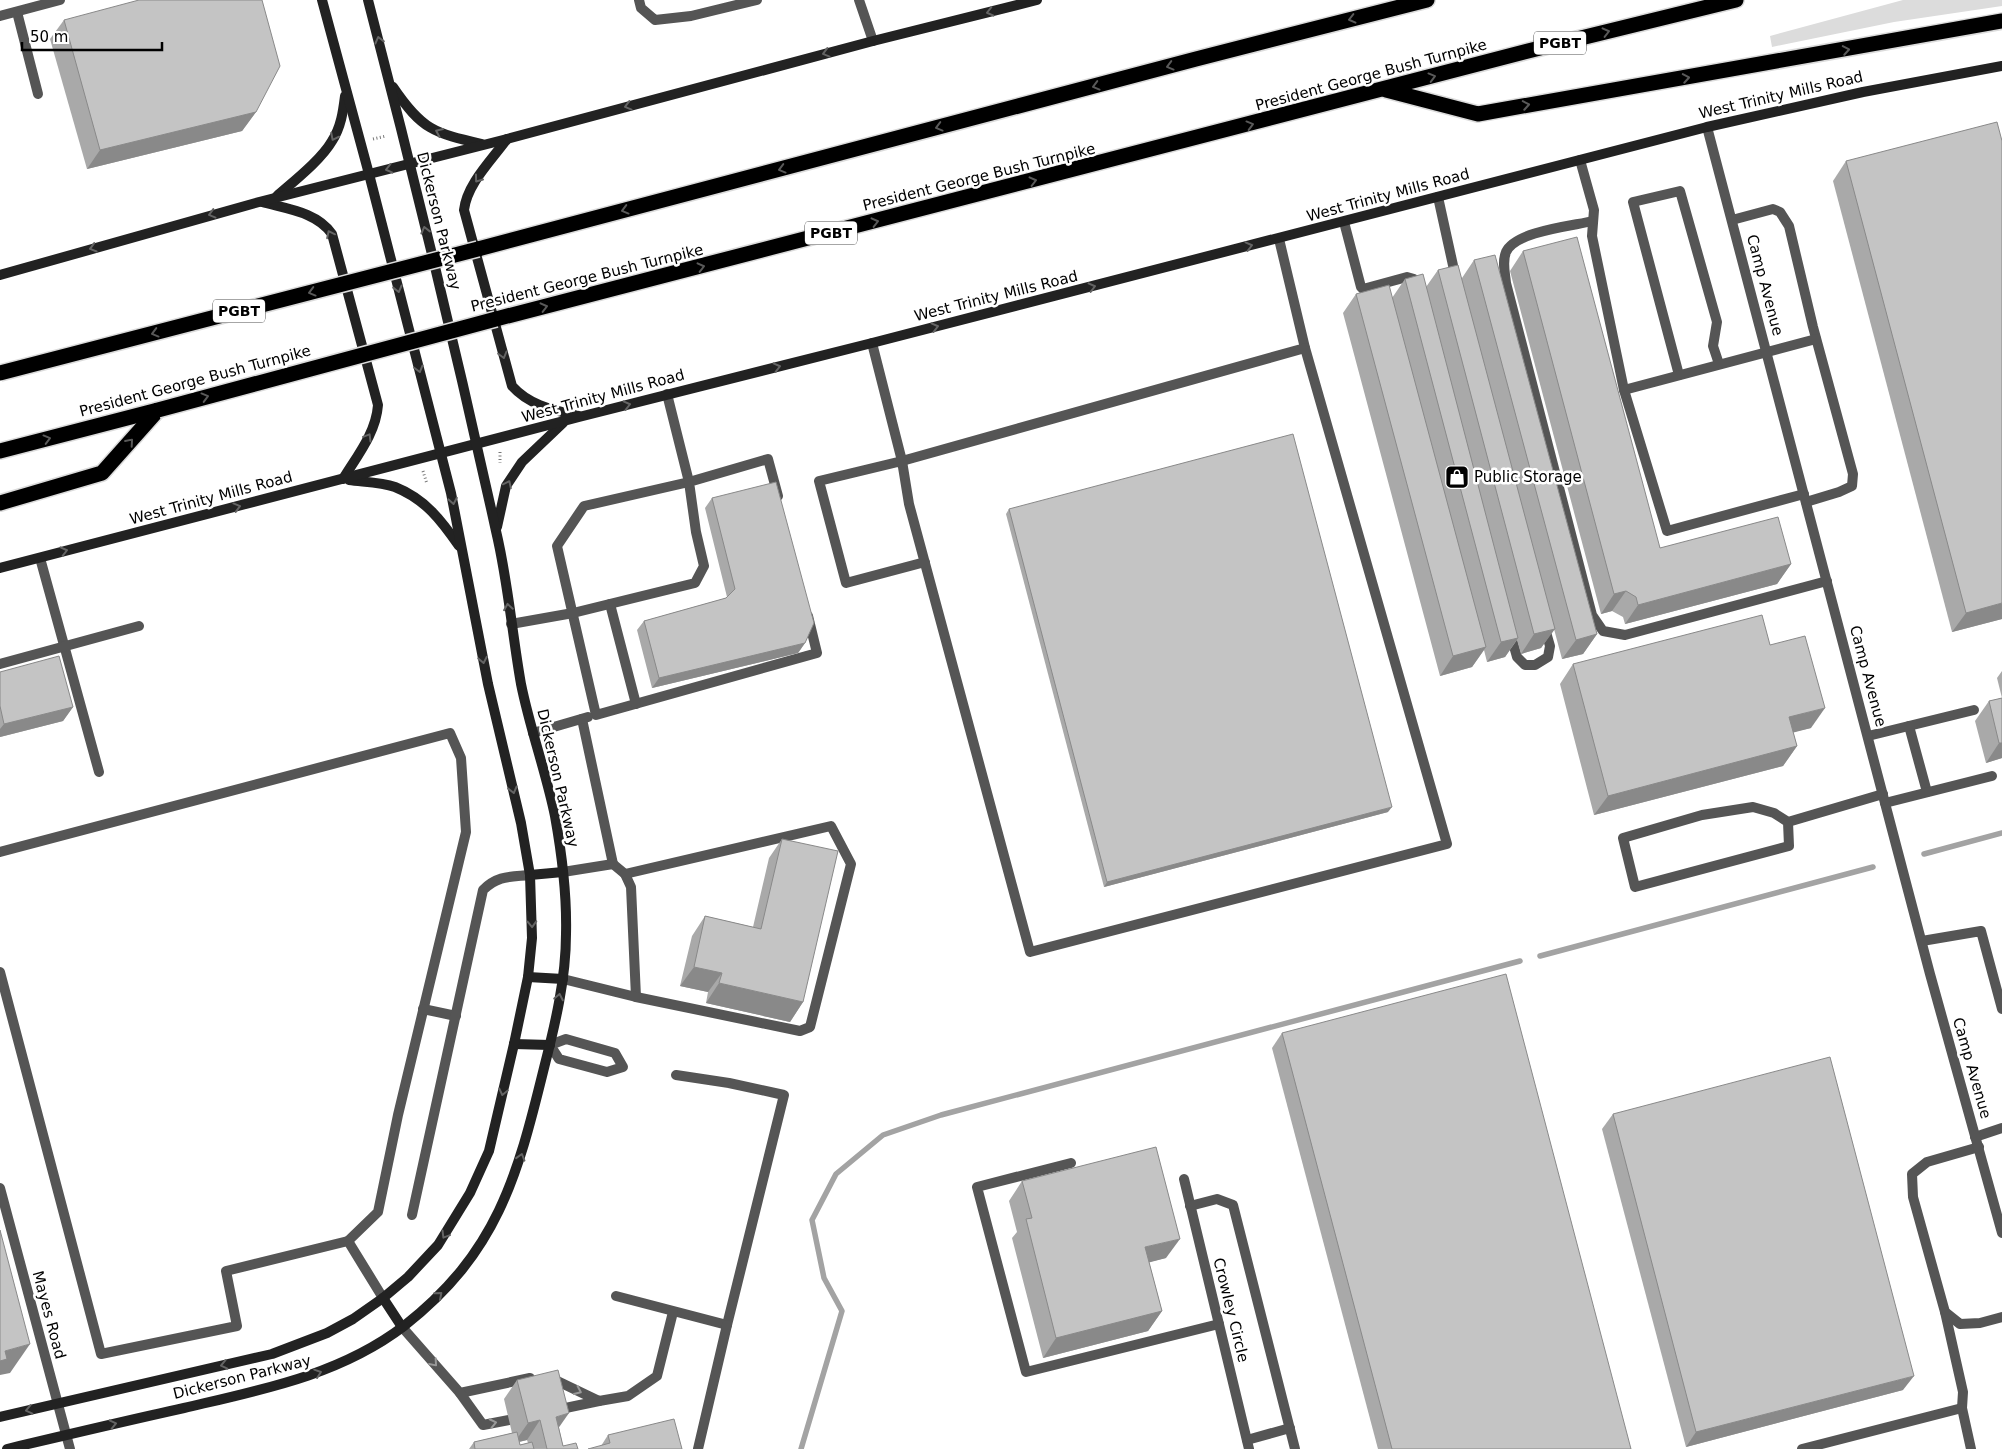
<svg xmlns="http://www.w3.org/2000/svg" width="2002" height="1449" font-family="'DejaVu Sans',sans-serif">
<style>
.green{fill:#dcdcdc}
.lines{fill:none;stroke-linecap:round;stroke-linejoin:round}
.stream{stroke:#a3a3a3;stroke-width:5.5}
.highway-casing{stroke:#dbdbdb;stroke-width:18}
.path{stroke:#777;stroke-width:3;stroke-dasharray:1 2.5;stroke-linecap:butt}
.lane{stroke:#555;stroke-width:10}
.street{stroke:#555;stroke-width:10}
.secondary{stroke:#222;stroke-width:10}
.highway{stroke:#000;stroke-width:15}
.highway-bridge-casing{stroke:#dbdbdb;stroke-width:18;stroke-linecap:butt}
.highway-bridge{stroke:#000;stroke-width:15}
.wall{fill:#a9a9a9;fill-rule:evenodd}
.shaded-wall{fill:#898989}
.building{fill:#c4c4c4;stroke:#898989}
.oneway{stroke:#646464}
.oneway2{stroke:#595959}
.oneway3{stroke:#999}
.labels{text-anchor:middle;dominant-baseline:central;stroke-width:5;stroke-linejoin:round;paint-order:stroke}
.shield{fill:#fff;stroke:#4c4c4c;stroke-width:1}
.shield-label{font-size:14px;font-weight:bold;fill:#000}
.street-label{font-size:15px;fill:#000;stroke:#fff}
.poi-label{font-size:15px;fill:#000;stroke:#fff;text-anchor:start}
</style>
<rect width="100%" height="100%" fill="#fff"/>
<polygon class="green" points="1903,0 2002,0 2002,6 1894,22 1772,47 1770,36"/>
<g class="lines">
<g class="stream">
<polyline points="1924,854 2002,833"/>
<polyline points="1540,956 1873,867"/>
<polyline points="801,1449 842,1311 824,1278 812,1220 836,1174 883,1135 941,1115 1520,961"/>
</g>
<g class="highway-casing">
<g id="highway">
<polyline points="1386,90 1478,114 2002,21"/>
<polyline points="478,249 1196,59 1427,0"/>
<polyline points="496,319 1536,49 1736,0"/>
<polyline points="0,451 158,410"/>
<polyline points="0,503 102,473 158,410"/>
</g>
</g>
<g class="path">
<polyline points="373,139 386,136"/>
<polyline points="500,452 500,463"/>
<polyline points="423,471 427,484"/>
</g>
<g class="lane">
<polyline points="639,0 641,8 655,20 691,16 757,0"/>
<polyline points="859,0 873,41"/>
<polyline points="17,12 38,94"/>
<polyline points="0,16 60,0"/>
<polyline points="1580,160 1594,210 1592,236 1624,390"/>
<polyline points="1438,197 1456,279"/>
<polyline points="1732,220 1773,209 1780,212 1789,226 1813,327 1853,474 1852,486 1839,492 1806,502"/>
<path d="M1593,221C1572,226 1516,231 1506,252C1502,262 1505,272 1506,283L1592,615L1603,631L1625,635L1827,581"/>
<polyline points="1344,222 1361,287 1363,289 1407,277 1414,279 1418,287"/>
<polyline points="872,343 902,461 1305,348 1279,239"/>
<polyline points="1679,375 1633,202 1680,191 1717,322 1713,346 1719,364"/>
<polyline points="667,394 689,482 584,506 557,546 596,715 817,653 808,616"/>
<polyline points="1804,494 1667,531 1624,390 1816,339"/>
<polyline points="40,558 99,772"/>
<polyline points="925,562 846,583 819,481 902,461 909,504 1030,952 1447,844 1305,348"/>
<polyline points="610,604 636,704"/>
<polyline points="511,624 573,613 695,583 704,566 696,532 689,482 768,459 778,496"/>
<polyline points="1510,632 1517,657 1525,665 1535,665 1548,657 1550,646 1544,625"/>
<polyline points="0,664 139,626"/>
<polyline points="582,719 613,864"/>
<polyline points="1909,726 1927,792"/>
<polyline points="533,733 588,717"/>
<polyline points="1868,736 1974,710"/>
<polyline points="1885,803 1992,776"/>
<polyline points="1788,822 1789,846 1635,887 1623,838 1702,815 1753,807 1774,813 1788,822 1883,794"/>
<polyline points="0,852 450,733 461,758 466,832 398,1115 378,1212 348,1241"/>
<polyline points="563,872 613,864 625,874 631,887 636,997"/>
<polyline points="1922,941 1981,931 2002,1009"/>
<polyline points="0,972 101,1354 237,1326 226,1271 348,1241 383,1298"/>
<polyline points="563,979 636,997 800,1031 810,1027 851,864 831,826 625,874"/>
<polyline points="423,1009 456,1016"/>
<polygon points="566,1039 615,1053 623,1067 607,1072 559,1059 550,1045"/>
<polyline points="1975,1137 2002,1128"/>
<polyline points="1979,1147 1927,1162 1912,1174 1913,1197 1945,1312 1960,1324 1980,1323 2002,1317"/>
<polyline points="1071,1163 977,1187 1026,1372 1219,1324"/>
<polyline points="1184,1179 1249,1449"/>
<polyline points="1190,1206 1217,1199 1233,1205 1295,1449"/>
<path d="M412,1215L483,890C498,875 511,877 530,875"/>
<polyline points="616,1296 727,1325 784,1095 729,1083 676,1075"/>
<polyline points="1945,1312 1963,1392 1962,1408 1971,1449"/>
<polyline points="402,1327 460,1393 530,1378"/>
<polyline points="551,1378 599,1401 628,1396 657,1376 673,1312"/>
<polyline points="460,1393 483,1425 509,1420"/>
<polyline points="556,1410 599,1401"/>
<polyline points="1247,1440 1290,1428"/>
<polyline points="698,1449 727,1325"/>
<polyline points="1802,1449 1962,1408"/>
</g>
<g class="street">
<polyline points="1707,127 1930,974 2002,1233"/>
<polyline points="0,1188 70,1449"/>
</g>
<g class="secondary">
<path d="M393,87C422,130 434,133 482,144"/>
<path d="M507,139C491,161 467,184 464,210L512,386C530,406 554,410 579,416"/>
<path d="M277,196C294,181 321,160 332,141C341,127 343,112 345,96"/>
<path d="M262,202C287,209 317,212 332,234L378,405C376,433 357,456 343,479"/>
<polyline points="0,275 259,202 507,139 873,41 1037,0"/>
<path d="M349,480C364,482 381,482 395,487C425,499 441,520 459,546"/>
<polyline points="497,527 506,486 522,462 563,423"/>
<polyline points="0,568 579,417 872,343 1707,127 1863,92 2002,66"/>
<polyline points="530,875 563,872"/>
<polyline points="528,977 563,979"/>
<polyline points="514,1044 550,1045"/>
<polyline points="383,1298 402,1327"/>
<polyline points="0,1417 272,1354 327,1333 353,1319 383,1298 408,1277 438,1245 470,1193 489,1151 514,1044 528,977 532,938 530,875 521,823 488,684 451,493 369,174 322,0"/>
<path d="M7,1449C66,1435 125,1421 184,1408C261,1390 340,1375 404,1326C497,1253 517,1178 544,1068C555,1025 566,979 566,934C567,895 562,855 555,816C546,772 530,729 521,684C512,633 508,581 496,531C457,354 414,176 368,0"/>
</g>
<use href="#highway" class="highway"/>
<g class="highway-bridge-casing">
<g id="highway-bridge">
<polyline points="0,373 478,249"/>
<polyline points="158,410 496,319"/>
</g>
</g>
<use href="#highway-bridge" class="highway-bridge"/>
</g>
<g class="wall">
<polygon points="64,20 256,112 242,131 87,169 50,39"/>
<polygon points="1846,161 2002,619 1952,632 1833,181"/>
<polygon points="1523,251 1660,548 1791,564 1777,584 1625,624 1623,617 1612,611 1601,614 1510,271"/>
<polygon points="1474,260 1597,634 1583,654 1562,659 1554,629 1541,648 1521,654 1517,640 1505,657 1487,662 1484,650 1472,667 1440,676 1343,313 1356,294 1392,298 1405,279 1426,287 1438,270 1462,278"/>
<polygon points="712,498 805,643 798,653 652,688 637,630 644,621 726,598 727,597 705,508"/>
<polygon points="1009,509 1388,812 1104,887 1006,514"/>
<polygon points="1770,645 1811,728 1793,732 1797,746 1783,766 1594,815 1560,684 1573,664"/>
<polygon points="2002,671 2002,758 1986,763 1975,721 1989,701 2002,698 1997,678"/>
<polygon points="0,672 73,707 63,721 0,737"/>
<polygon points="782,839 803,1002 790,1022 706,1003 708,992 680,986 692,936 705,916 753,927 769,858"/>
<polygon points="1282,1033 1631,1449 1378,1449 1272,1048"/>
<polygon points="1613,1114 1903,1390 1686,1447 1602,1129"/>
<polygon points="1022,1181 1166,1258 1149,1262 1162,1311 1148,1331 1043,1358 1012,1238 1017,1232 1009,1201"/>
<path d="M517,1380L559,1428L563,1446L578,1449H469L474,1442L512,1433L504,1399ZM527,1440L528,1443L520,1445L519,1442Z"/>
<polygon points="608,1435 682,1449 601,1446"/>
</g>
<g class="shaded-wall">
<polygon points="256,112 242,131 87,169 100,150"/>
<polygon points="1791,564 1777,584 1625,624 1638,605"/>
<polygon points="1626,591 1612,611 1601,614 1614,594"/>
<polygon points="2002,603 2002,619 1952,632 1966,613"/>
<polygon points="1555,629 1541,648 1521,654 1534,634"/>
<polygon points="1597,634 1583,654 1562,659 1576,640"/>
<polygon points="1518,638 1505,657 1487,662 1501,642"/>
<polygon points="805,643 798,653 652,688 659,678"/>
<polygon points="1486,647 1472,667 1440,676 1453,656"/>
<polygon points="73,707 63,721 0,737 0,729 4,724"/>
<polygon points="1825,708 1811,728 1776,737 1789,717"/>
<polygon points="1999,743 2002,743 2002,758 1986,763"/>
<polygon points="1797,746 1783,766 1594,815 1608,796"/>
<polygon points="1392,807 1388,812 1104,887 1107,882"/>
<polygon points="694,967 722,973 708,992 680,986"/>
<polygon points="719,983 803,1002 790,1022 706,1003"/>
<polygon points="1180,1239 1166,1258 1132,1267 1145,1247"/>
<polygon points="1162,1311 1148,1331 1043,1358 1056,1338"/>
<polygon points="30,1344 10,1373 0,1375 0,1358 5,1351"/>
<polygon points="1914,1376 1903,1390 1686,1447 1696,1432"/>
<polygon points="569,1413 555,1433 556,1417"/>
<polygon points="540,1420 527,1440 514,1443 528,1423"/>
</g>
<g class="building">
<polygon points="139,0 262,0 280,66 256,112 100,150 64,20"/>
<polygon points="1997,122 2002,141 2002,603 1966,613 1846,161"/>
<polygon points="1577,237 1660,548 1778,517 1791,564 1638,605 1636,597 1626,591 1614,594 1523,251"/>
<polygon points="1495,255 1597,634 1576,640 1474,260"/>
<polygon points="1458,265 1555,629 1534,634 1438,270"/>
<polygon points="1423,274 1518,638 1501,642 1405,279"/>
<polygon points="1389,285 1486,647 1453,656 1356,294"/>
<polygon points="1293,434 1392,807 1107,882 1009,509"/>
<polygon points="776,482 814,623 805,643 659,678 644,621 726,598 735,589 712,498"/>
<polygon points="1762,615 1770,645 1805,636 1825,708 1789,717 1797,746 1608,796 1573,664"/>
<polygon points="59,656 73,707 4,724 0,706 0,672"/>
<polygon points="2002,698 2002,743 1999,743 1989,701"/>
<polygon points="782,839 838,851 803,1002 719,983 722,973 694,967 705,916 761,929"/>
<polygon points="1506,974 1631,1449 1392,1449 1282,1033"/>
<polygon points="1830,1057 1914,1376 1696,1432 1613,1114"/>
<polygon points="1156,1147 1180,1239 1145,1247 1162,1311 1056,1338 1026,1219 1032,1218 1022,1181"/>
<polygon points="0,1230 30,1344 5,1351 7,1359 0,1361"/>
<polygon points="558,1370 569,1413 556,1417 563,1446 576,1443 578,1449 547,1449 540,1420 528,1423 517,1380"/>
<polygon points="674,1419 682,1449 588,1449 610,1443 608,1435"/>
<polygon points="517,1432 520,1445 532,1442 534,1449 475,1449 474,1442"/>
</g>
<defs><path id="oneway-chevron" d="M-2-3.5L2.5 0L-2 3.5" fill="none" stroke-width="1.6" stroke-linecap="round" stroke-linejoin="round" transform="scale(1.25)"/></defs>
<g class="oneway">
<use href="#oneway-chevron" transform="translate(990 12) rotate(166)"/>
<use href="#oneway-chevron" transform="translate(379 40) rotate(-104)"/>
<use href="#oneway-chevron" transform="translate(826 53) rotate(165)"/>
<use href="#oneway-chevron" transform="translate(628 106) rotate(165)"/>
<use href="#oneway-chevron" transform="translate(439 132) rotate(-156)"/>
<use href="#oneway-chevron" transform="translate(334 137) rotate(117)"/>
<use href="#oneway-chevron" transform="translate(389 169) rotate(166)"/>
<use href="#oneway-chevron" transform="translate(478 179) rotate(126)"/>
<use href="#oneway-chevron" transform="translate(212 214) rotate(165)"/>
<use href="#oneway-chevron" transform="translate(425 230) rotate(-104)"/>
<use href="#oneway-chevron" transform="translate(330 234) rotate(-116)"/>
<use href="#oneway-chevron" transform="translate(1249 246) rotate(-14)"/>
<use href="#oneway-chevron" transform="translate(93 248) rotate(164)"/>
<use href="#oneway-chevron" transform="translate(1092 287) rotate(-14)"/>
<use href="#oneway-chevron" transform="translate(398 289) rotate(76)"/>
<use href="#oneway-chevron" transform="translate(935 327) rotate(-14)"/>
<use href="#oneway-chevron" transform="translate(503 355) rotate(75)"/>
<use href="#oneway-chevron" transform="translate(777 367) rotate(-14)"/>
<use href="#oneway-chevron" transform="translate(419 369) rotate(75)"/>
<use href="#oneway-chevron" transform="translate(627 405) rotate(-14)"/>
<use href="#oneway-chevron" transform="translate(368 437) rotate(-59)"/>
<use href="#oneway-chevron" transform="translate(508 484) rotate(-64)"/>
<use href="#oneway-chevron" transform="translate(453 501) rotate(80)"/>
<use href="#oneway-chevron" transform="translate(237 507) rotate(-15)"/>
<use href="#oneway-chevron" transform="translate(64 551) rotate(-14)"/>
<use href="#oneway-chevron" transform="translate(508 607) rotate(-99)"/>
<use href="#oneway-chevron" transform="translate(483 660) rotate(79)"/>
<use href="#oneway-chevron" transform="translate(513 790) rotate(76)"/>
<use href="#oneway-chevron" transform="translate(532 924) rotate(88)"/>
<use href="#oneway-chevron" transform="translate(559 997) rotate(-79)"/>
<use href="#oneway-chevron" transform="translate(503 1092) rotate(103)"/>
<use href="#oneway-chevron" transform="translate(521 1157) rotate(-73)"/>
<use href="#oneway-chevron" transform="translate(445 1235) rotate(121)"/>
<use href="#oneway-chevron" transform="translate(439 1295) rotate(-41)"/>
<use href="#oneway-chevron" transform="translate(224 1365) rotate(167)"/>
<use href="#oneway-chevron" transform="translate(318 1373) rotate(-19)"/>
<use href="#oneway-chevron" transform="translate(29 1410) rotate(167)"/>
<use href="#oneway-chevron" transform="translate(113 1424) rotate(-13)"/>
</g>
<g class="oneway2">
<use href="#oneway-chevron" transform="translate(1352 19) rotate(166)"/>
<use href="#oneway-chevron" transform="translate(1606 32) rotate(-14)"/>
<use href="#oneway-chevron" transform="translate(1846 50) rotate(-10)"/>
<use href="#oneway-chevron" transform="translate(1170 66) rotate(165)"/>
<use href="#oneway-chevron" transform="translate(1432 77) rotate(-15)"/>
<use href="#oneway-chevron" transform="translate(1686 78) rotate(-10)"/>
<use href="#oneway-chevron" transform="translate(1096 86) rotate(165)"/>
<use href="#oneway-chevron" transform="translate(1526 105) rotate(-10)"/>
<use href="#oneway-chevron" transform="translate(1250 125) rotate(-15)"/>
<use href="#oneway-chevron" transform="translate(939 127) rotate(165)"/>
<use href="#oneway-chevron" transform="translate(782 169) rotate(165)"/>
<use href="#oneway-chevron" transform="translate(1033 181) rotate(-14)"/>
<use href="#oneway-chevron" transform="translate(625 210) rotate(165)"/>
<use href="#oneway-chevron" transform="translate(875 222) rotate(-14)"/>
<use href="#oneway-chevron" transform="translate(701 267) rotate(-14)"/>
<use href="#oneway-chevron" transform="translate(312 292) rotate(165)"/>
<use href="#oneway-chevron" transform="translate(544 307) rotate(-14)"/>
<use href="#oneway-chevron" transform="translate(155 333) rotate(165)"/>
<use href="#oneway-chevron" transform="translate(205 397) rotate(-15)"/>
<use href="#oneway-chevron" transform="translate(47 439) rotate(-15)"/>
<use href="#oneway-chevron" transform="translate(130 442) rotate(-49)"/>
</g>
<g class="oneway3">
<use href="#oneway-chevron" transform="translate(434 1363) rotate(49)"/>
<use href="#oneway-chevron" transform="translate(578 1391) rotate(25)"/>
<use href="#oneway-chevron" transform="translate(493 1423) rotate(-12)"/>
</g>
<defs>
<g id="shop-square" transform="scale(1.25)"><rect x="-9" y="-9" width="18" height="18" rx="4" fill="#000" stroke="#fff"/><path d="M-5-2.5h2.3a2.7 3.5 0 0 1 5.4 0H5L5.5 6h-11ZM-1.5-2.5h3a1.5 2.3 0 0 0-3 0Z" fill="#fff"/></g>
</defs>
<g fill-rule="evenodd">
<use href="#shop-square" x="1457" y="477"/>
</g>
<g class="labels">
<g class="shield">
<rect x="1534" y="31.5" width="52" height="23" rx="4"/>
<rect x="805" y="221.5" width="52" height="23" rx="4"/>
<rect x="213" y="299.5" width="52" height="23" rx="4"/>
</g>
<g class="shield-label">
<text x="1560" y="43">PGBT</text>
<text x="831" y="233">PGBT</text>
<text x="239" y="311">PGBT</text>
</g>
<g class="street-label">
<text transform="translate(1371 75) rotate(-15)">President George Bush Turnpike</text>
<text transform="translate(1781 95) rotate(-13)">West Trinity Mills Road</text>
<text transform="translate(979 177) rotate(-14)">President George Bush Turnpike</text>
<text transform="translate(1388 195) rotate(-15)">West Trinity Mills Road</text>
<text transform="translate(439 221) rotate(76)">Dickerson Parkway</text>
<text transform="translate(587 278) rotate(-14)">President George Bush Turnpike</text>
<text transform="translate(1765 285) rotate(75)">Camp Avenue</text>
<text transform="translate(996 296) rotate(-14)">West Trinity Mills Road</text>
<text transform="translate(195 381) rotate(-15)">President George Bush Turnpike</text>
<text transform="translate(603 396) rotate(-15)">West Trinity Mills Road</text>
<text transform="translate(211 498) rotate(-15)">West Trinity Mills Road</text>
<text transform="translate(1868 676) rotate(75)">Camp Avenue</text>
<text transform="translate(558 778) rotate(77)">Dickerson Parkway</text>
<text transform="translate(1972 1068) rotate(74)">Camp Avenue</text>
<text transform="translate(1231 1310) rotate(76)">Crowley Circle</text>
<text transform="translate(49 1315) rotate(75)">Mayes Road</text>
<text transform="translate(242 1377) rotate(-14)">Dickerson Parkway</text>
</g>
<g class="poi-label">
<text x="1474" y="477">Public Storage</text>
</g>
</g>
<path d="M22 42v8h140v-8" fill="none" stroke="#000000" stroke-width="2.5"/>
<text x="30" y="42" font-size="15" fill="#000000" stroke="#ffffff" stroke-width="4" paint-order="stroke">50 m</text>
</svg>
